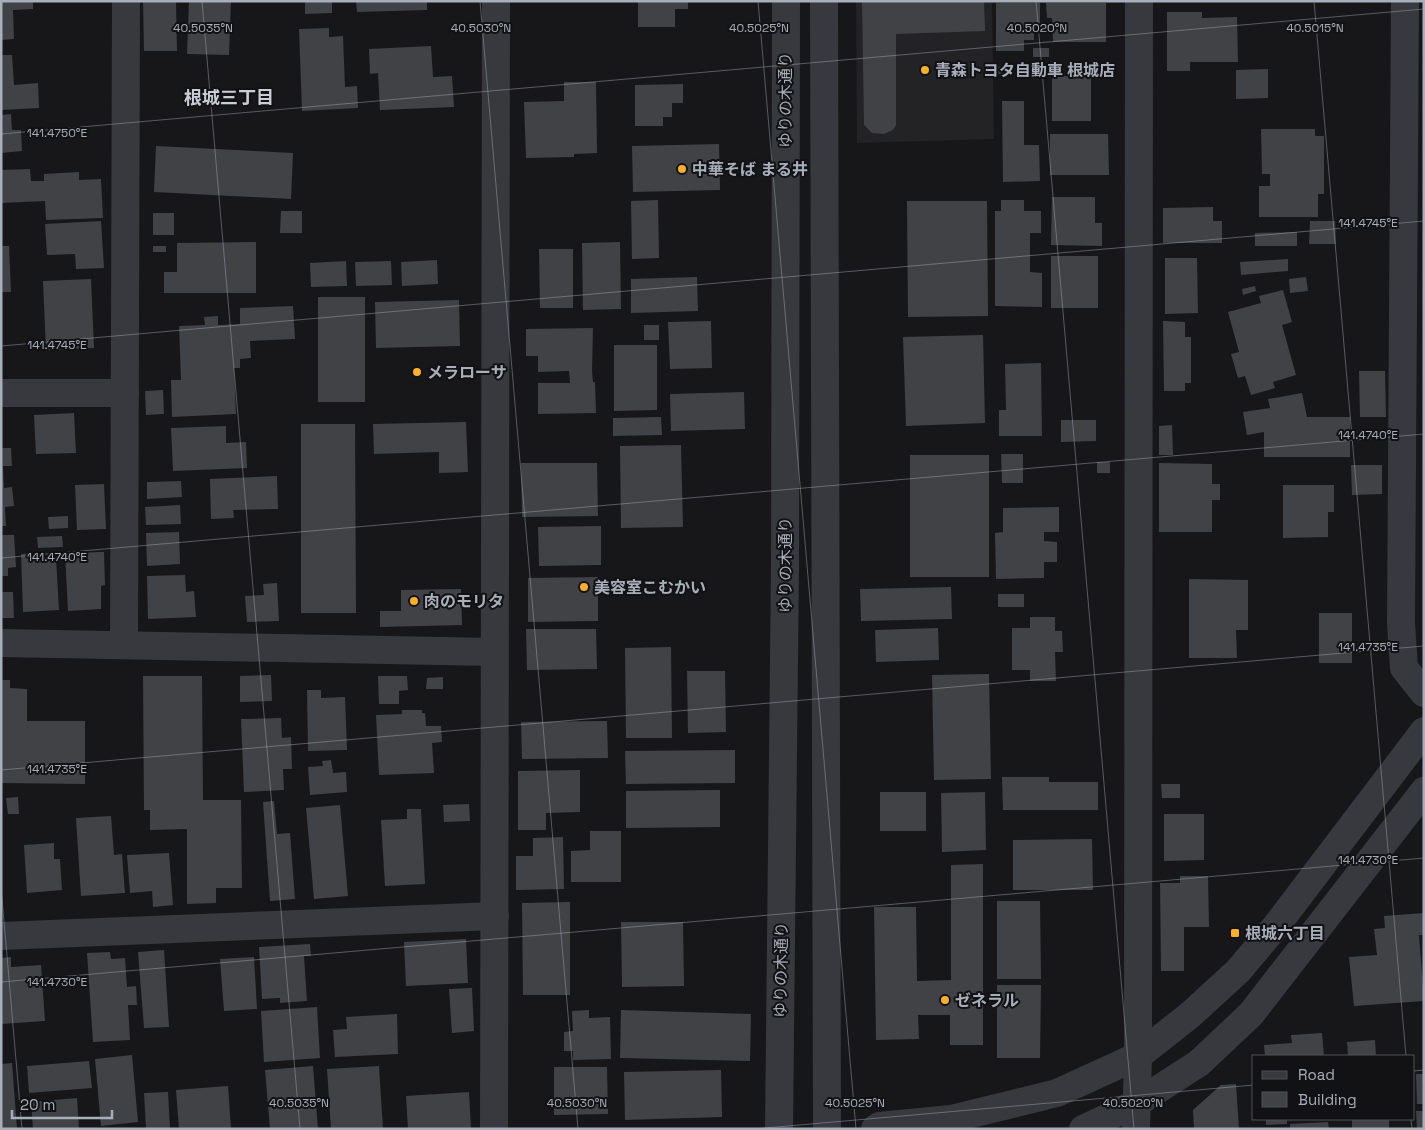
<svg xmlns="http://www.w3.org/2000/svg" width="1425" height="1130" font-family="'Space Grotesk','Noto Sans JP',sans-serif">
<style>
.built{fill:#232326}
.building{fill:#414246}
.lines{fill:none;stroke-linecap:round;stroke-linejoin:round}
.minor{stroke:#37393e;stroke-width:28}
.ticks{fill:none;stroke:#a8aeba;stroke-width:1;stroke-opacity:0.45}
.poi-dot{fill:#ffb029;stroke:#121214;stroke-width:2}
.labels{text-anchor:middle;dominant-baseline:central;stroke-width:4;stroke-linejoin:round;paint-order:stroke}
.poi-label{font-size:16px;font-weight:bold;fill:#a8aeba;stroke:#121214;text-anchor:start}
.street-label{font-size:16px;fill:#a8aeba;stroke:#121214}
.neighbourhood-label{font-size:18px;font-weight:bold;fill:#c9cdd6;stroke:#121214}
.ticks-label{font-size:12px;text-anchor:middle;fill:#a8aeba;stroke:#121214;stroke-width:4;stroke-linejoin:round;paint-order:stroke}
</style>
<rect width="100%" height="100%" fill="#171719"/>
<polygon class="built" points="856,1 992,1 994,139 857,143"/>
<g class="building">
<polygon points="1,1 33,1 33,9 13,10 14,39 1,40"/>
<polygon points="143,1 176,1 177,51 144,51"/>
<polygon points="189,1 231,1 229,55 187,54"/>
<polygon points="305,1 332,1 332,13 305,14"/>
<polygon points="356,1 427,1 427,10 357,12"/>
<polygon points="638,1 688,1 688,9 675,9 675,27 638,27"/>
<polygon points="862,1 984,1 985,31 896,34 896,125 893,130 884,134 872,133 864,125"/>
<polygon points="996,3 1040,3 1040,29 1034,29 1034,40 1024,40 1024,51 996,51"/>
<polygon points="1046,3 1106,3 1106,42 1053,42 1052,18 1047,18"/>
<polygon points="1167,12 1202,12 1202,18 1237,17 1238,62 1190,62 1190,71 1167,71"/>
<polygon points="329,28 329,37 343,36 345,87 357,86 358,108 302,111 299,29"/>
<polygon points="431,46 433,77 452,76 454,107 380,110 378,73 370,74 369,49"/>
<rect x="1033" y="48" width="16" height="9"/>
<polygon points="1,55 12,55 14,85 38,83 39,108 1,110"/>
<polygon points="1012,66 1012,74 995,74 995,67"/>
<polygon points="1268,69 1268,98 1236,99 1236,70"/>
<rect x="1052" y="76" width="39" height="45"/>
<polygon points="564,82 596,82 597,153 574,154 574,157 526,158 524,102 564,101"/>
<polygon points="683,84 683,103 672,103 672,117 663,117 663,126 635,126 635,85"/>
<polygon points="1002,101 1024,101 1024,145 1039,145 1040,181 1003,182"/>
<polygon points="11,114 12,130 21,130 22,151 1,153 1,115"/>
<polygon points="1261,129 1315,129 1315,136 1324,136 1324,194 1318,194 1318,217 1259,217 1259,186 1270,186 1270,174 1262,174"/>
<polygon points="1050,134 1108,134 1109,175 1050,175"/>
<polygon points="719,144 720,190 633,192 632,146"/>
<polygon points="156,146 293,153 291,199 154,192"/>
<polygon points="30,169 31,181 44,181 44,174 79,172 79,180 101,179 103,218 46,220 45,201 1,203 1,170"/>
<polygon points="1052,197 1095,197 1095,223 1102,223 1102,246 1051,245"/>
<polygon points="658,200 659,258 632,259 631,201"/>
<polygon points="1001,200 1024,200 1024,211 1041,211 1041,233 1030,233 1030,272 1042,273 1042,307 995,306 995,211 1001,211"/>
<polygon points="907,201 987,201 988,316 908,317"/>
<polygon points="1213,207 1213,221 1222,221 1222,243 1163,243 1163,208"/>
<polygon points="281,211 302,211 302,233 280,233"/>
<rect x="153" y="213" width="21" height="22"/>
<polygon points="101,221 104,268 76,269 75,254 47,255 45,224"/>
<polygon points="1310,221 1335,221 1336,244 1309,244"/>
<polygon points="1297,232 1297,246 1255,246 1255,233"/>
<polygon points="256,242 256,293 164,293 164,272 177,272 177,243"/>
<polygon points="620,242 621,309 583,310 582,243"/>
<polygon points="1,246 9,246 11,292 1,292"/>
<rect x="153" y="246" width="13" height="6"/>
<polygon points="539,249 573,249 573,308 540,308"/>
<rect x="1051" y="256" width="47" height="52"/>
<polygon points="1165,258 1197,258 1198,313 1165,314"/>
<polygon points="1288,259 1288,271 1241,275 1240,262"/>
<polygon points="437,260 438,284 402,286 401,262"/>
<polygon points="346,261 347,286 311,287 310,263"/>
<polygon points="391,261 392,285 356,286 355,262"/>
<polygon points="697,277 698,311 631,313 631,279"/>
<polygon points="1306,277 1308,291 1290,293 1289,279"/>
<polygon points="91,279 94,348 46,350 43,281"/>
<polygon points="1255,286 1256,291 1243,295 1242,289"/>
<polygon points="1283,290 1292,322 1282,325 1296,375 1273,382 1275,388 1251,395 1245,376 1238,378 1231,354 1239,352 1228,312 1261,303 1259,296"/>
<rect x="318" y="297" width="47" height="105"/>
<polygon points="459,300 460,346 376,348 375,302"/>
<polygon points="293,306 295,339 250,341 251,358 240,359 240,368 234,368 236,414 172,417 171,380 181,380 179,326 205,325 204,317 218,316 218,325 240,324 240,308"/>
<polygon points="711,321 712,368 670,369 668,322"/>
<polygon points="1163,321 1185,322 1185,337 1191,337 1191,383 1185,383 1185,391 1164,391"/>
<rect x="644" y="325" width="15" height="15"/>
<polygon points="593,328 592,371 593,382 595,382 596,413 538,414 538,383 570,383 569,371 538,372 538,356 526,356 526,329"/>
<polygon points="983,335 985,423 906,426 903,337"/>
<polygon points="614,345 657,345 657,410 614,411"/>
<polygon points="1041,363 1042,436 999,436 999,410 1006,410 1005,364"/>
<polygon points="1359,371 1385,371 1386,417 1360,417"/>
<polygon points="163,390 164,414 146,415 145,391"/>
<polygon points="744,392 745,429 671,431 670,394"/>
<polygon points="1302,393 1307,417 1350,417 1350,457 1264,457 1264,432 1247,435 1243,412 1270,408 1268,399"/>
<polygon points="74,413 76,453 36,454 34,415"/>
<polygon points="661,417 662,435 613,436 613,418"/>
<polygon points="1061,420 1096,420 1096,441 1061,442"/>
<polygon points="466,422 468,472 439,473 439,452 374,454 373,424"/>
<polygon points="301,424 355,424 356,613 301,613"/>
<polygon points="1172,425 1173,455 1159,455 1159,426"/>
<polygon points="226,426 226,443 246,442 247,468 173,471 171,428"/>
<polygon points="681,445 683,527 621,528 620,446"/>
<polygon points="1,448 11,448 12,466 3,466 4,488 12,487 14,506 5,507 6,526 1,526"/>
<polygon points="1001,454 1023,454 1023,483 1002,483"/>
<rect x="910" y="455" width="79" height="122"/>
<rect x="1097" y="462" width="13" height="11"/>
<polygon points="521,463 597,463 598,516 522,517"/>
<polygon points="1159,463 1212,464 1212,484 1220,484 1220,500 1212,500 1212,532 1159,532"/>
<polygon points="1351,465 1382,465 1382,494 1352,495"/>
<polygon points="277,476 278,509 233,510 234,518 211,519 210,479"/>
<polygon points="181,481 182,497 147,499 147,482"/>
<polygon points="104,484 106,529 77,530 75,485"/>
<polygon points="1283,485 1334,485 1334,512 1328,512 1328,537 1283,538"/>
<polygon points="180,505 181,524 146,525 145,507"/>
<polygon points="1059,507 1059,532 1044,532 1044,541 1057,542 1057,562 1044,562 1044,578 996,579 995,533 1003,532 1003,508"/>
<polygon points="68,516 68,528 49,529 48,517"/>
<polygon points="601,526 601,565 539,566 538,527"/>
<polygon points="179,532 180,564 147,566 146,533"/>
<polygon points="1,535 14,535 16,567 8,568 8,576 1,576"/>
<polygon points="62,536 63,547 38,548 37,537"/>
<polygon points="99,552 104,552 105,585 101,586 101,609 68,611 65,554"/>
<polygon points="35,553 36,559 56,558 59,610 23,612 21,554"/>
<polygon points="185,575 186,592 194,591 196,617 148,619 147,576"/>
<polygon points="598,577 598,621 528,622 528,578"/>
<polygon points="1189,579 1248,580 1248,630 1236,630 1237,658 1189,658"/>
<polygon points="277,583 279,621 247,622 245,596 264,595 263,584"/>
<polygon points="951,587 952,619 861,621 860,589"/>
<polygon points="461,589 462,625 380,627 380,611 401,611 401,590"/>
<polygon points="1,592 13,592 14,618 1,618"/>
<rect x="998" y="594" width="26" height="13"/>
<rect x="1319" y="613" width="33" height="50"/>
<polygon points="1030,617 1055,617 1055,631 1062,631 1063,652 1055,652 1056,681 1030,681 1030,670 1012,670 1012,628 1030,628"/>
<polygon points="938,628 939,660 876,662 875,630"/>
<polygon points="526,629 596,629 597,669 527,670"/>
<polygon points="671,647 672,738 626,738 625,648"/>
<polygon points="687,671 725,671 726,732 688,733"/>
<polygon points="989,674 991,779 934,780 932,675"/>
<polygon points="271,675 272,701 240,702 240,676"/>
<polygon points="143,676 202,676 203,800 241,800 242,888 216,888 216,903 187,904 187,829 150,830 150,810 144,810"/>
<polygon points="378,676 407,676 408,690 399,691 399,704 379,704"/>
<polygon points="443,677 443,689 426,689 427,678"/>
<polygon points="1,680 10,680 10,688 27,689 27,721 85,721 85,784 1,783"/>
<polygon points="307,690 321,690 321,698 345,697 347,750 308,751"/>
<polygon points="402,710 422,710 422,713 425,713 426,726 441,726 442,742 432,743 434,773 379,775 376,715 402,714"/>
<polygon points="281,718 282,738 291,737 292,769 283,769 284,790 244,792 241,719"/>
<polygon points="607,721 608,758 522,759 521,722"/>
<polygon points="735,750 735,783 626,784 625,751"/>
<polygon points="331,760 333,773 346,772 347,792 310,795 308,767 323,766 322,761"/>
<polygon points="580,770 580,812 546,813 546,830 518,830 518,771"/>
<polygon points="1002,777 1049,777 1049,782 1098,782 1098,810 1003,810"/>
<polygon points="1161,784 1180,784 1180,798 1162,798"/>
<polygon points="720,790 720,827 626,828 626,791"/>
<rect x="880" y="792" width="46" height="39"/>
<polygon points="985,792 986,850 942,852 941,793"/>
<polygon points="18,797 19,814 8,814 6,798"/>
<polygon points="274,801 277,834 290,833 295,899 270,901 263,802"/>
<polygon points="469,804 470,821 444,822 443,805"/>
<polygon points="340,805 348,896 314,899 306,808"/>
<polygon points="407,809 421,809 425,884 385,886 381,820 407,819"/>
<polygon points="1164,814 1204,814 1204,860 1164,861"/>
<polygon points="111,816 114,855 122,854 125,893 81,896 76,818"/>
<polygon points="590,831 621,831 621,882 571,882 571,851 590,850"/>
<polygon points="563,837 564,889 516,890 516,856 533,856 533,838"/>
<polygon points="1092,839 1093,890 1013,890 1013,840"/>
<polygon points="54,843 54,859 60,859 62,890 27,893 24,845"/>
<polygon points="169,853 173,905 153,907 152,891 130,893 127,855"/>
<polygon points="983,864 983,1045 950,1045 950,1015 918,1015 919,1039 876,1040 874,907 916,907 917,981 951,980 951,865"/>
<polygon points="1180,876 1208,876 1209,927 1184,927 1184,971 1161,971 1160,883 1180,883"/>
<polygon points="997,901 1040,901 1041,979 997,979"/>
<polygon points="570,902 570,995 523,995 522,903"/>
<polygon points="1424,913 1424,935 1419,935 1424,1001 1354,1006 1349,957 1377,955 1374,929 1385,928 1384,916"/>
<polygon points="621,922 683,922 684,986 622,987"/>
<polygon points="466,939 468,983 406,986 404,942"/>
<polygon points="310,944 311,956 304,956 307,1001 280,1003 280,998 262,999 259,947"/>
<polygon points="164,950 169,1027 144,1028 138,952"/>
<polygon points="110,952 111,959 125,958 127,987 136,986 137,1005 128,1005 130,1040 93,1042 87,953"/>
<polygon points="11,957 11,967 41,965 45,1021 1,1024 1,958"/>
<polygon points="254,957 257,1009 224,1011 220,959"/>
<polygon points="997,985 1041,985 1040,1058 997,1058"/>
<polygon points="472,988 474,1031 452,1033 449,989"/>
<polygon points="317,1007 320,1058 264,1062 261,1011"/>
<polygon points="589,1010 589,1018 610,1017 611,1059 573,1060 573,1051 564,1051 564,1032 573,1031 572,1011"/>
<polygon points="621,1010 751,1014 750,1061 620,1058"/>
<polygon points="397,1014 398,1054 335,1057 333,1030 347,1029 346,1017"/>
<polygon points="1322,1033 1324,1056 1265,1056 1264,1045 1292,1043 1291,1035"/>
<polygon points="1375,1040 1376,1056 1348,1056 1347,1042"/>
<polygon points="132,1055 138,1122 101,1126 95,1059"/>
<polygon points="89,1061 92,1088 29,1093 27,1066"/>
<polygon points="12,1063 17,1129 1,1129 1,1064"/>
<polygon points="313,1066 318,1129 270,1129 265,1070"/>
<polygon points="379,1066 383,1129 331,1129 327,1069"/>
<polygon points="554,1067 607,1067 608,1114 554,1115"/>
<polygon points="721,1070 722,1117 625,1120 624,1072"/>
<polygon points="1416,1074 1424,1074 1424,1104 1417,1104"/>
<polygon points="1236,1084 1239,1129 1194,1129 1193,1110 1221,1085"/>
<polygon points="228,1086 231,1129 179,1129 176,1090"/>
<polygon points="168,1092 170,1129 146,1129 144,1093"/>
<polygon points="469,1092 471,1129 408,1129 406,1096"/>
<polygon points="77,1098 79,1129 33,1129 31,1102"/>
<polygon points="1416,1111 1424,1111 1424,1129 1417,1129"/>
<polygon points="1266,1119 1287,1119 1287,1124 1266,1125"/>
<rect x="1352" y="1119" width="37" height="10"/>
<polygon points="1328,1122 1329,1129 1290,1129 1290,1124"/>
</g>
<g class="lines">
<g class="minor">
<polyline points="824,1 827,1129"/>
<polyline points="1405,1 1401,623 1404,668 1424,693"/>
<polyline points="1,393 125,393"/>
<polyline points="1,643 494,652"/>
<polyline points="124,645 126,1"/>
<polyline points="1,936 495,916"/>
<polyline points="494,1129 496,1"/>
<polyline points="779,1129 785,565 786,1"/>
<polyline points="875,1129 879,1126 951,1119 1057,1093 1138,1056 1190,1015 1238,971 1276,926 1424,731"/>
<polyline points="1083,1129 1137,1103 1199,1063 1251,1014 1424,791"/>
<polyline points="1136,1129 1138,1056 1139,1"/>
</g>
</g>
<path class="ticks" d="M202,1L300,1129M480,1L578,1129M758,1L856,1129M1036,1L1134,1129M1314,1L1406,1056M1,134L1424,9M1,346L1424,221M1,558L1424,434M1,770L1424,646M1,887L22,1129M1,982L1424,858M1414,1071L1424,1070M1411,1119L1412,1129M754,1129L1254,1085"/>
<g class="poi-dot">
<circle cx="925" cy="70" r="5"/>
<circle cx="682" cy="169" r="5"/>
<circle cx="417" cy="372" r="5"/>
<circle cx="584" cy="587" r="5"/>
<circle cx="414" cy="601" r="5"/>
<rect x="1230" y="928" width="10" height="10" rx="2.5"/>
<circle cx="945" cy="1000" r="5"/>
</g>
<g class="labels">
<g class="poi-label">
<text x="935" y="70">青森トヨタ自動車 根城店</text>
<text x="692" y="169">中華そば まる井</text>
<text x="427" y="372">メラローサ</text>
<text x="594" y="587">美容室こむかい</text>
<text x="424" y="601">肉のモリタ</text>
<text x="1245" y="933">根城六丁目</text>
<text x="955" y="1000">ゼネラル</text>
</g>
<g class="street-label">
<text transform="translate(785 100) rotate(-90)">ゆりの木通り</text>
<text transform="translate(785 565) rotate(-90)">ゆりの木通り</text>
<text transform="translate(781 970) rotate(-89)">ゆりの木通り</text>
</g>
<g class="neighbourhood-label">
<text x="229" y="97">根城三丁目</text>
</g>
</g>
<g class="ticks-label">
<text x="203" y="32">40.5035°N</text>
<text x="481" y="32">40.5030°N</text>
<text x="759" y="32">40.5025°N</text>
<text x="1037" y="32">40.5020°N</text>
<text x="1315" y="32">40.5015°N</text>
<text x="57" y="137">141.4750°E</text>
<text x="1368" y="227">141.4745°E</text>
<text x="57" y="349">141.4745°E</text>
<text x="1368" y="439">141.4740°E</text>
<text x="57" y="561">141.4740°E</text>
<text x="1368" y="651">141.4735°E</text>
<text x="57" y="773">141.4735°E</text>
<text x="1368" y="864">141.4730°E</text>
<text x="57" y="986">141.4730°E</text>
<text x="299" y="1107">40.5035°N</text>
<text x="577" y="1107">40.5030°N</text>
<text x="855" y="1107">40.5025°N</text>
<text x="1133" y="1107">40.5020°N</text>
</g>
<rect width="1425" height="1130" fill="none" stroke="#a8aeba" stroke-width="5"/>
<rect x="1252" y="1055" width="162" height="65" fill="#121214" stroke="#4e5056"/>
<rect x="1262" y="1071" width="25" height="8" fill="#37393e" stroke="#4e5056"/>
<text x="1298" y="1080" font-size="15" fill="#a8aeba">Road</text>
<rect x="1262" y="1092" width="25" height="15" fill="#414246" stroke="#4e5056"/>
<text x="1298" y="1105" font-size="15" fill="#a8aeba">Building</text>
<path d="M12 1110v8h100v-8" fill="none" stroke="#a8aeba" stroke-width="2.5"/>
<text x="20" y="1110" font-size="15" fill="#a8aeba" stroke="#121214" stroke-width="4" paint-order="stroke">20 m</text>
</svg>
